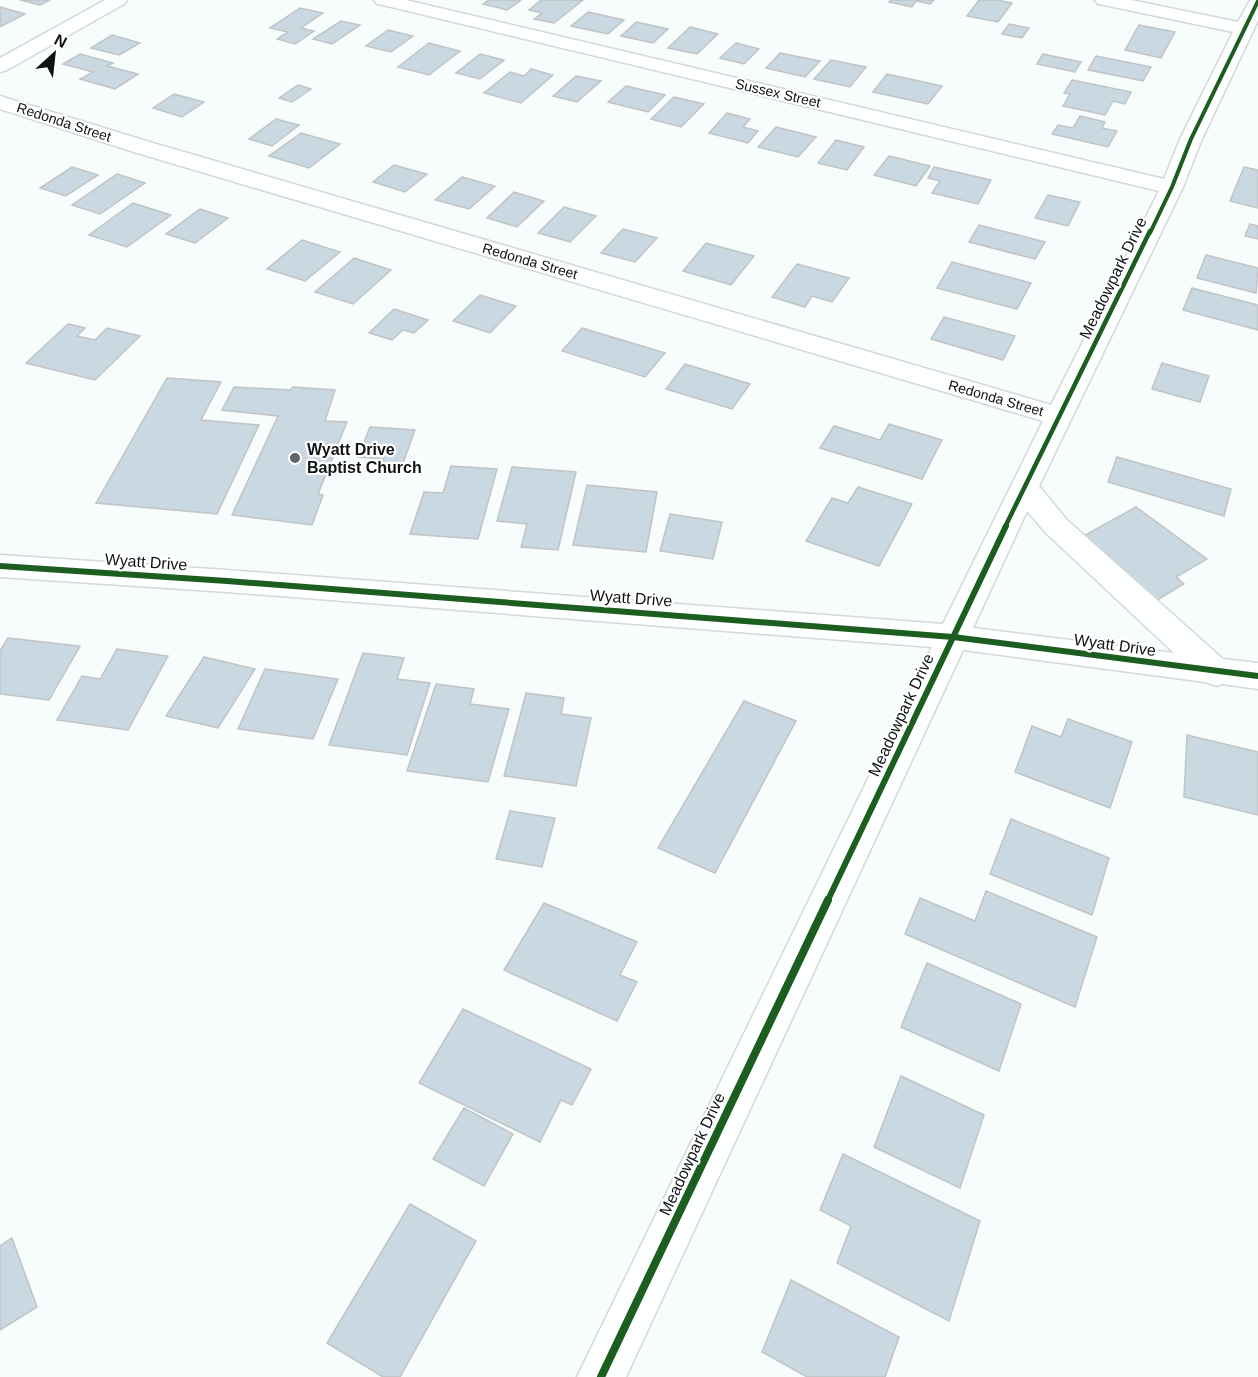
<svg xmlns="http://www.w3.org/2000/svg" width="1258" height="1377" font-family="Arial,sans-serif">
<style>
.building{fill:#c9d8e1;stroke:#c0c4c5;stroke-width:1.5}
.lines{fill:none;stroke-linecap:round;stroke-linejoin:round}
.minor-casing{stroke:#d3d8d8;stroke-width:3}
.minor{fill:#feffff;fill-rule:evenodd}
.cycleway-far3-casing{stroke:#fff;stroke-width:6}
.cycleway-far2-casing{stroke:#fff;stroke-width:8}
.cycleway-far1-casing{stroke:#fff;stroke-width:10}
.cycleway-casing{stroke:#fff;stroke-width:11}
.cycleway-far3{stroke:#1b5e20;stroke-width:4}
.cycleway-far2{stroke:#1b5e20;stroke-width:4.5}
.cycleway-far1{stroke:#1b5e20;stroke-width:6}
.cycleway{stroke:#1b5e20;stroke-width:8}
.poi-dot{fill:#616566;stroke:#fff;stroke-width:2}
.labels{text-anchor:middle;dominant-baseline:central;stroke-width:4.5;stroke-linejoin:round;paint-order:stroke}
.far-street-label{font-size:14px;fill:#101414;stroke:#fff}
.street-label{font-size:16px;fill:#101414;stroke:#fff}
.poi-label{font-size:16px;font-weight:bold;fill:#101414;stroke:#fff;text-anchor:start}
</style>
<rect width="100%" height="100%" fill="#f7fcfd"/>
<g class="building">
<polygon points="20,0 50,0 40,5"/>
<polygon points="489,0 521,0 507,10 483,4"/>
<polygon points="541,0 583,0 554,23 534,19 542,13 529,10"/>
<polygon points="891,0 934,0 930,4 916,1 912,7 889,2"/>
<polygon points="979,0 997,0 1012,3 998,22 967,16"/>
<polygon points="0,7 25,14 0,27"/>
<polygon points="300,8 323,13 301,28 314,31 295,44 277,39 288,32 270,28"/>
<polygon points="588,12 624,20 608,34 571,26"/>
<polygon points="341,21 360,25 332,44 313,39"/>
<polygon points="636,22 668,29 653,43 621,36"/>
<polygon points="1009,24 1029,28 1022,38 1002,34"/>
<polygon points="1139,25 1175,32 1161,58 1125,50"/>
<polygon points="690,27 718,34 697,54 668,48"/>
<polygon points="388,30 413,36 391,52 366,46"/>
<polygon points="112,35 140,43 119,55 91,48"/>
<polygon points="429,43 460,51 429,75 398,67"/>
<polygon points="736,43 759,49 744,64 720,58"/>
<polygon points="780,53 820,61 805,77 766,68"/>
<polygon points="80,54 113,63 107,66 138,74 115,89 80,79 93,72 63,64"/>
<polygon points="480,54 504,60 480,79 456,73"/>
<polygon points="1043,54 1081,62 1075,72 1037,64"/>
<polygon points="1096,56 1151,67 1143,81 1088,70"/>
<polygon points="831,60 866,67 850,87 814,79"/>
<polygon points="531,69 553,75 521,103 484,93 510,72 524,76"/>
<polygon points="887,74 942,86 928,104 873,92"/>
<polygon points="576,76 601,81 577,102 553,96"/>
<polygon points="1072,80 1131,92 1125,104 1113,101 1105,115 1063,106 1070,94 1064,93"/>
<polygon points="298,85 311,89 292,102 279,98"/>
<polygon points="626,86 665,95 648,112 608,102"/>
<polygon points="174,94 204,102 182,117 153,108"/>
<polygon points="674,97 704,104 681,127 651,119"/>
<polygon points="727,113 750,119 743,127 758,131 748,143 709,133"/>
<polygon points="1080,116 1105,122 1102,128 1117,131 1108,147 1052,134 1058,125 1073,128"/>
<polygon points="276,119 299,125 272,146 249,139"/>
<polygon points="776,127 816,137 798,157 758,147"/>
<polygon points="301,133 340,144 309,168 269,156"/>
<polygon points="836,140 864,147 847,170 818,163"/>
<polygon points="889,156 930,166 916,186 874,175"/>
<polygon points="394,165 427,174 405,192 373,182"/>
<polygon points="72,167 98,175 66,196 40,188"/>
<polygon points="934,167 991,180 978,204 932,193 940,181 928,178"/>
<polygon points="1244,167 1258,170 1258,208 1230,201"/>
<polygon points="117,174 145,183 100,214 72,205"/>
<polygon points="462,177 495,186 469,209 435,200"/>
<polygon points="514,192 544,201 517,227 487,218"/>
<polygon points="1048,195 1080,202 1068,226 1035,218"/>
<polygon points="133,203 171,215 127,247 89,235"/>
<polygon points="564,207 596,216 570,242 538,233"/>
<polygon points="200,209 228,218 195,243 166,234"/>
<polygon points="1250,224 1258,226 1258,239 1245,236"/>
<polygon points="979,225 1045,242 1035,259 969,242"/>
<polygon points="623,229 657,238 635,262 601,253"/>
<polygon points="302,240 340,252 305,281 267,269"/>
<polygon points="706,243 754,256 731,285 683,271"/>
<polygon points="1206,255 1258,268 1256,293 1197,278"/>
<polygon points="354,258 391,270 353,304 315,292"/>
<polygon points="952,262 1031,283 1017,309 937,288"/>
<polygon points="797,264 849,278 832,302 812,296 805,307 772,297"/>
<polygon points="1192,288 1258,305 1258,330 1183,310"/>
<polygon points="480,295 516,306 490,333 453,321"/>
<polygon points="394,309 428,320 414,333 403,330 392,340 369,333"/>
<polygon points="944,317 1015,336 1003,360 931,339"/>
<polygon points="68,324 85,328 77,336 95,340 107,328 140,336 95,380 26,363"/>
<polygon points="582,328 665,353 645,377 562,351"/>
<polygon points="1162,363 1209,376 1200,402 1152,389"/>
<polygon points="685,364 750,384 732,409 666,389"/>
<polygon points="167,378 221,382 201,420 259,425 217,514 96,503"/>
<polygon points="234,387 290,390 293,387 335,390 325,421 347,422 318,494 323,495 312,525 232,515 278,416 222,410"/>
<polygon points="889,424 942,440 922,479 820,448 834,426 880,440"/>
<polygon points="370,427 415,430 402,466 382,465 384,459 358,457"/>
<polygon points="1117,457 1231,489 1224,516 1108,482"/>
<polygon points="451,466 497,469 478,539 410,534 424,492 443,493"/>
<polygon points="512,467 576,472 558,550 521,547 527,524 497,521"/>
<polygon points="587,485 657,492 646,552 573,545"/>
<polygon points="858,487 912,504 879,566 806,541 832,498 848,503"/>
<polygon points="1136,507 1207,559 1176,577 1184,584 1157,600 1078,539"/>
<polygon points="670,514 722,522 713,559 660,551"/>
<polygon points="8,638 80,646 49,700 0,694 0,651"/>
<polygon points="117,649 168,656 128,730 57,720 82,676 100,679"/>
<polygon points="363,653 404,658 397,679 430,683 407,755 329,745"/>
<polygon points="204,657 255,669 218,728 166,716"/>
<polygon points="265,669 338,679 313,739 238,729"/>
<polygon points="436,684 474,689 470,704 509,709 488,782 407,771"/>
<polygon points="526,693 564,698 561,714 591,718 576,786 504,776"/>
<polygon points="744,701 796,721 715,873 658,848"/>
<polygon points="1068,719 1132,742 1110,808 1015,772 1032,726 1061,737"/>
<polygon points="1187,735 1258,752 1258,815 1184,797"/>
<polygon points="510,811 555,818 542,867 496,859"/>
<polygon points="1011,819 1109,858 1092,915 990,874"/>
<polygon points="986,891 1097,937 1075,1007 905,934 920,898 975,921"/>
<polygon points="544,903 637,942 620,975 637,982 617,1021 504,970"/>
<polygon points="927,963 1021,1004 999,1071 901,1027"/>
<polygon points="463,1009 591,1069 572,1105 561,1100 540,1142 419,1083"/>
<polygon points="901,1076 984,1115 960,1188 874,1147"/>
<polygon points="464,1108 513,1134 484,1186 433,1159"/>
<polygon points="843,1154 980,1221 949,1321 837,1263 851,1226 820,1210"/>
<polygon points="410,1204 476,1241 400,1377 383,1377 327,1343"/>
<polygon points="12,1238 37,1307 0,1330 0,1246"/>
<polygon points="791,1280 899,1337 885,1377 807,1377 762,1352"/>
</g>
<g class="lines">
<g class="minor-casing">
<g id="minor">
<polygon points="105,0 127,0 124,4 7,70 0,72 0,58"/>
<path d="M374,0H406L1164,179L1180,139L1233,32L1104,5L1098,4L1095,0H1131L1238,22L1250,0H1258V20L1254,29L1202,139L1183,187L1039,486L1067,520L1223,659L1258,663V689L1222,684L1217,686L1205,682L963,650L626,1377H577L932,647L227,592L0,577V555L227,570L943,624L1043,421L137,153L0,109V96L153,143L1051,405L1159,191L383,5L377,4ZM1027,511L1047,534L1174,653L973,628Z"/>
</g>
</g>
<use href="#minor" class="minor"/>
<g class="cycleway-far3-casing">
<polyline id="cycleway-far3" points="1150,233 1172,187 1191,139 1258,1"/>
</g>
<g class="cycleway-far2-casing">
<polyline id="cycleway-far2" points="1005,527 1150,231"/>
</g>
<g class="cycleway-far1-casing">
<g id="cycleway-far1">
<polyline points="0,566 227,581 953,637 1258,676"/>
<polyline points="827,902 1006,526"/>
</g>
</g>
<g class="cycleway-casing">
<polyline id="cycleway" points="601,1377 828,900"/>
</g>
<use href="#cycleway-far3" class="cycleway-far3"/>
<use href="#cycleway-far2" class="cycleway-far2"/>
<use href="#cycleway-far1" class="cycleway-far1"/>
<use href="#cycleway" class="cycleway"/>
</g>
<circle class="poi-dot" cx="295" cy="458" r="6"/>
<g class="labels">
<g class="far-street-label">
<text transform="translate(778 93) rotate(13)">Sussex Street</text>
<text transform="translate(64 122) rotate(18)">Redonda Street</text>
<text transform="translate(530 261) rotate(16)">Redonda Street</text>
<text transform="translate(996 398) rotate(16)">Redonda Street</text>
</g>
<g class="street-label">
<text transform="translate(1113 278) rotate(-64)">Meadowpark Drive</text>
<text transform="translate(146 562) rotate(4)">Wyatt Drive</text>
<text transform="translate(631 598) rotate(4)">Wyatt Drive</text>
<text transform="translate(1115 645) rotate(8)">Wyatt Drive</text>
<text transform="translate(901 715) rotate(-65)">Meadowpark Drive</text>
<text transform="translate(692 1154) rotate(-65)">Meadowpark Drive</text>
</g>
<g class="poi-label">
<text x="307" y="449">Wyatt Drive<tspan x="307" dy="18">Baptist Church</tspan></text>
</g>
</g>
<g transform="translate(54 54) rotate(27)" stroke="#ffffff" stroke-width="4.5" paint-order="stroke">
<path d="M0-4.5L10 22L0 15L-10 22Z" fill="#101414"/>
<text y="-9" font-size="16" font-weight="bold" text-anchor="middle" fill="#101414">N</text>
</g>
</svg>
